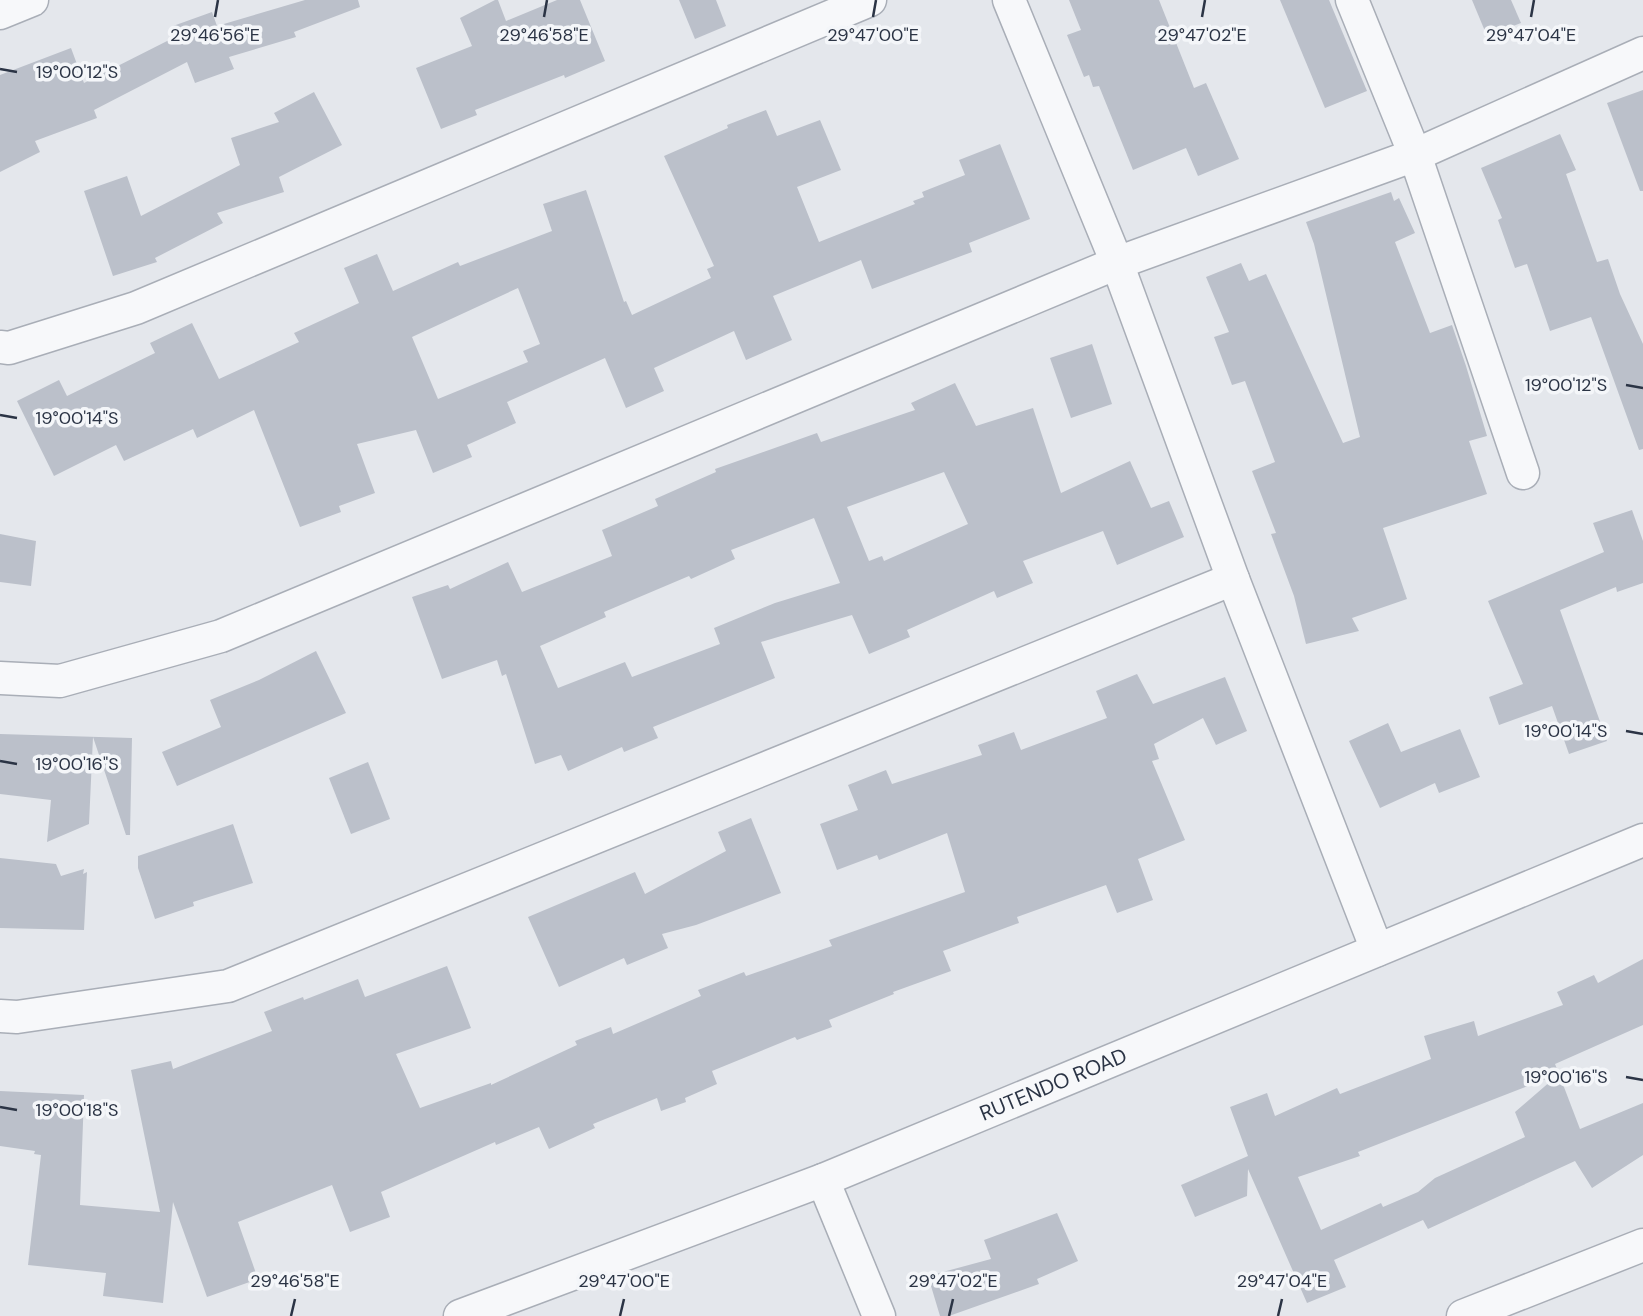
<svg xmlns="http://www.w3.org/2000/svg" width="1643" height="1316" font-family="'DM Sans',sans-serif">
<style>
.building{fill:#bbc0ca;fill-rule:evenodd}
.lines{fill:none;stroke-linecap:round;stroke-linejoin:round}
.minor-casing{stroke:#a9aeb7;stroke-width:35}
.minor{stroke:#f7f8fa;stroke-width:32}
.ticks{fill:none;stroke:#2b3445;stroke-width:2.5}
.labels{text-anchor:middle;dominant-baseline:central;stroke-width:7;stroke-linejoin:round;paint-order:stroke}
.street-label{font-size:21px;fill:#2b3445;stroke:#f4f6f9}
.ticks-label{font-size:18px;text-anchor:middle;fill:#2b3445;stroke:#f4f6f9;stroke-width:7;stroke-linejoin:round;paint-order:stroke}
</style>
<rect width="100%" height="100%" fill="#e4e7ec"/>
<g class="building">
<polygon points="305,0 358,0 360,7 294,32 296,37 229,57 234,69 195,83 187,62 94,110 97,118 35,141 40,152 0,172 0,75 71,48 84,83 177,36 173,26 212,12 217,26"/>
<polygon points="495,0 498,0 506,21 557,0 580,0 605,61 565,78 564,75 475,110 477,115 441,129 416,68 472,46 460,18"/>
<polygon points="679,0 716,0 726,26 695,39"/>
<polygon points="1069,0 1159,0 1194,88 1206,83 1239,159 1198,176 1186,148 1133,170 1099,86 1093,87 1089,75 1084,77 1067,35 1081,30"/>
<polygon points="1280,0 1329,0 1367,91 1325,108"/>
<polygon points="1472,0 1511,0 1521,23 1487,36"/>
<polygon points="1643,90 1643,191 1640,191 1607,103"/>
<polygon points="314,92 342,145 279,177 284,192 217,213 223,223 155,258 157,262 113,276 84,191 127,176 141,216 240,165 231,138 279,122 274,113"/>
<path d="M766,110L777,136L820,120L841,170L797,187L819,242L915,204L913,201L924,197L922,192L965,175L959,160L1000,144L1030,219L969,243L972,252L872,289L861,260L773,296L792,340L746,360L734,331L654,368L664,391L626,408L605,358L507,402L516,423L467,445L472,457L433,473L416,430L357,444L375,493L339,506L341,512L300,527L254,410L197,438L193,429L124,461L116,445L54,476L17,401L59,380L67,396L155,353L150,343L192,323L219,379L299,342L294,333L359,303L344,268L377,254L393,291L458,262L460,266L552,231L543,204L586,190L624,302L626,301L632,315L711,278L707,269L714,266L664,156L728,128L727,125ZM518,288L540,344L523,351L528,362L438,399L412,337Z"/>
<polygon points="1560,134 1576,170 1566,174 1597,262 1608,259 1620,294 1643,344 1643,449 1639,450 1591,317 1550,331 1527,264 1515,268 1498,220 1502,218 1481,168"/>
<polygon points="1391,192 1394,201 1399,198 1415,233 1395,242 1430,333 1452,325 1466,366 1487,436 1469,441 1487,494 1383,528 1407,599 1352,618 1359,631 1306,644 1294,596 1271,534 1276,533 1252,471 1275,462 1245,381 1232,385 1214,337 1229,332 1206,277 1241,263 1249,281 1266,274 1343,443 1360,437 1314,244 1306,222"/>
<polygon points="1092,344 1112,404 1071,418 1050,358"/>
<path d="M955,383L976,426L1033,408L1061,493L1130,461L1151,508L1169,501L1184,537L1117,565L1103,531L1023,561L1033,583L997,598L994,591L907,630L910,637L869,654L852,615L761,642L775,678L653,727L658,738L624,752L622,747L568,771L561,755L535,764L506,674L502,676L497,660L442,679L412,597L448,585L450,589L508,562L522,592L612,556L602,530L658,506L655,499L716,472L715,469L817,433L821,442L915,410L911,403ZM944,472L968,524L884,561L882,556L869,561L847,507ZM814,518L840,583L775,603L714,628L720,644L632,677L625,662L558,688L540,646L606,617L604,612L689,576L691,579L735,559L731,550Z"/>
<polygon points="1632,510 1643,541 1643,583 1617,592 1616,587 1560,610 1607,741 1569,754 1552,706 1499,725 1489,697 1523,684 1488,601 1604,552 1593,523"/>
<polygon points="0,534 36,541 31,586 0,582"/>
<polygon points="316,651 346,713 177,786 162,752 221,727 210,700 259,680"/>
<polygon points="1137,674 1153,704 1225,677 1247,731 1216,745 1203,718 1154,744 1159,759 1152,761 1185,840 1138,859 1153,900 1117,913 1106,885 1017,917 1019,923 943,951 951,971 893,992 894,994 829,1020 832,1027 797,1040 795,1037 712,1071 717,1084 685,1098 686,1102 661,1111 657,1098 593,1124 595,1128 549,1149 539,1127 496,1145 495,1142 381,1192 390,1217 350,1232 332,1185 238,1222 258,1279 207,1297 173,1202 163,1303 103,1296 106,1273 28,1265 41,1155 34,1154 35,1151 0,1146 0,1091 84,1095 80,1205 160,1212 131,1070 171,1061 173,1069 272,1031 264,1012 303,997 304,1000 358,979 365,997 447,966 471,1028 396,1054 420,1108 491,1083 491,1085 577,1045 575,1041 611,1027 613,1034 701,996 698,990 744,972 746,976 832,946 829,940 965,892 947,833 879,860 877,855 837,870 820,824 858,810 848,785 886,770 892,784 982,755 978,745 1014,732 1021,750 1107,718 1096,691"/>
<polygon points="1388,723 1401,752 1460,729 1480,777 1439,793 1435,783 1380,808 1349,741"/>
<polygon points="0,734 132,738 130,835 126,835 93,737 89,824 47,842 51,800 0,794"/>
<polygon points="368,762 390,819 351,834 329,778"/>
<polygon points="751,818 781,893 696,925 662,934 668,948 627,965 624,958 559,987 528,917 635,872 645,894 726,851 718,832"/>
<polygon points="233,824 253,883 193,902 194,906 155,919 138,868 138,856"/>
<polygon points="0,858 56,864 61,876 84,869 83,874 87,872 84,930 0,928"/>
<polygon points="1643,959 1643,1025 1555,1064 1559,1074 1358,1152 1360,1156 1298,1177 1321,1230 1381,1203 1383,1207 1418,1192 1435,1178 1525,1137 1515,1112 1559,1074 1580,1129 1643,1103 1643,1155 1592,1188 1575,1161 1428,1229 1423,1220 1334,1260 1346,1287 1307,1303 1248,1169 1247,1196 1195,1217 1181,1185 1248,1156 1230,1107 1267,1093 1275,1116 1337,1088 1340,1094 1431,1059 1424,1036 1474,1021 1478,1036 1563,1005 1557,992 1594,975 1598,983"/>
<polygon points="1057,1213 1078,1261 1037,1279 1039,1284 949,1316 940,1316 928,1276 991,1259 984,1240"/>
</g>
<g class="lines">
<g class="minor-casing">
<g id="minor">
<polyline points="1009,0 1117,263 1233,579 1377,950"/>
<polyline points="1352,0 1415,155 1523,473"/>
<polyline points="0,13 32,0"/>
<polyline points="0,347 9,348 136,308 870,0"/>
<polyline points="0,678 60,681 221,636 1117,263 1415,155 1643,53"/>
<polyline points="0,1016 17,1017 228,986 1233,579"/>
<polyline points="823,1180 879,1316"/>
<path id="s1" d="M460,1316L823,1180L1643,840"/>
<polyline points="1463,1316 1643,1245"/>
</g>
</g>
<use href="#minor" class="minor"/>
</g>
<path class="ticks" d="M215,17L218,0M544,17L547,0M873,17L876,0M1202,17L1205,0M1531,17L1534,0M0,69L17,72M1626,385L1643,388M0,415L17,418M1626,731L1643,734M0,761L17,764M1626,1077L1643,1080M0,1107L17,1110M291,1316L295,1299M620,1316L624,1299M949,1316L953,1299M1278,1316L1282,1299"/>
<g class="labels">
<g class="street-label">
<text stroke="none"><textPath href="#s1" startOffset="637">RUTENDO ROAD</textPath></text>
</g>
</g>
<g class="ticks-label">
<text x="215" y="41">29°46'56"E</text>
<text x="544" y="41">29°46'58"E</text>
<text x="873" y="41">29°47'00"E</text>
<text x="1202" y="41">29°47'02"E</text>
<text x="1531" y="41">29°47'04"E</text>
<text x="77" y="78">19°00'12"S</text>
<text x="1566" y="391">19°00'12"S</text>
<text x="77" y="424">19°00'14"S</text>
<text x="1566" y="737">19°00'14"S</text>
<text x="77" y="770">19°00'16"S</text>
<text x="1566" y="1083">19°00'16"S</text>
<text x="77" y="1116">19°00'18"S</text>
<text x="295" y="1287">29°46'58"E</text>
<text x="624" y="1287">29°47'00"E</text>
<text x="953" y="1287">29°47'02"E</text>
<text x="1282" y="1287">29°47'04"E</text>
</g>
</svg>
